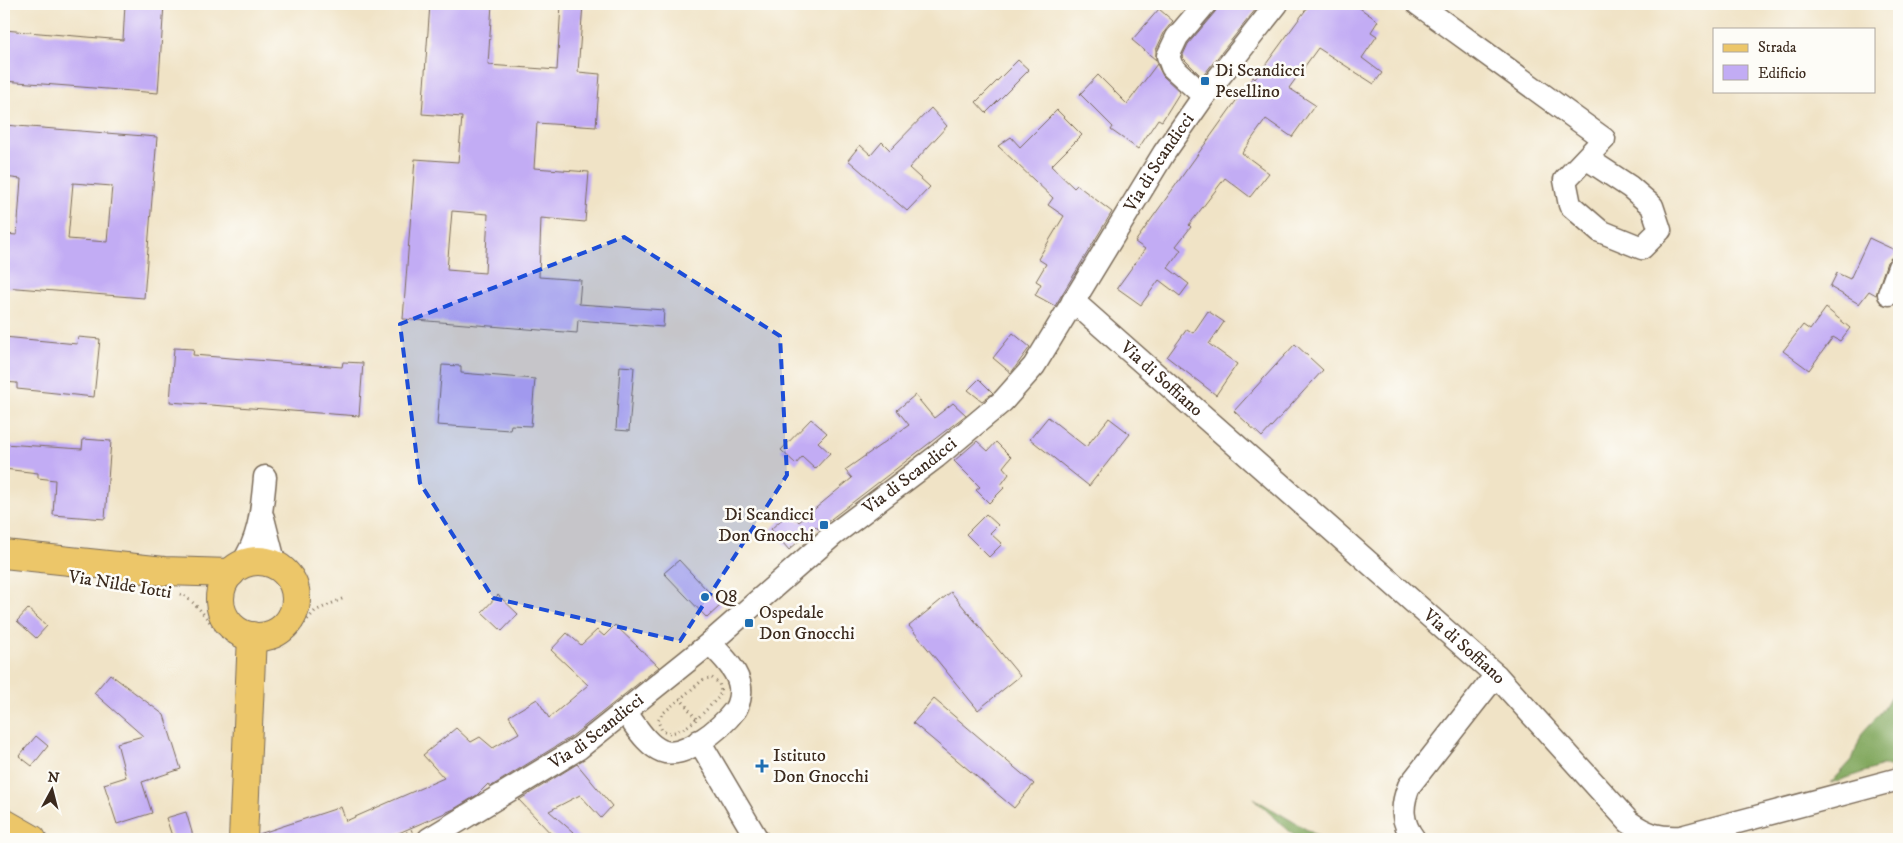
<svg xmlns="http://www.w3.org/2000/svg" width="1903" height="843" font-family="'IM FELL DW Pica',serif">
<style>
.forest{fill:#81a75d;stroke:#5e683e}
.building{fill:#c2acf4;fill-rule:evenodd}
.lines{fill:none;stroke-linecap:round;stroke-linejoin:round}
.minor-casing{stroke:#7a6b59;stroke-width:25}
.major-casing{stroke:#7a6b59;stroke-width:30}
.path{stroke:#7a6b59;stroke-width:3;stroke-dasharray:1 4;stroke-linecap:butt}
.minor{stroke:#fff;stroke-width:22}
.major{stroke:#ecc669;stroke-width:28}
.marked{fill:#1d4ed8;fill-opacity:0.2;stroke:#1d4ed8;stroke-width:4;stroke-dasharray:10 6;stroke-linejoin:round}
.poi-dot{fill:#1f6fb2;stroke:#fdfcf7;stroke-width:2}
.labels{text-anchor:middle;dominant-baseline:central;stroke-width:5;stroke-linejoin:round;paint-order:stroke}
.poi-label{font-size:18px;fill:#3b2a1e;stroke:#fdfcf7;text-anchor:start}
.street-label{font-size:18px;fill:#3b2a1e;stroke:#fdfcf7}
</style>
<rect width="100%" height="100%" fill="#fdfcf7"/>
<filter id="ink" filterUnits="userSpaceOnUse"><feTurbulence type="fractalNoise" baseFrequency=".02" numOctaves="2"/><feDisplacementMap in="SourceGraphic" scale="10" xChannelSelector="R" yChannelSelector="G"/><feConvolveMatrix kernelMatrix="1 2 1 2 8 2 1 2 1" color-interpolation-filters="sRGB"/></filter>
<filter id="wash" filterUnits="userSpaceOnUse"><feTurbulence type="fractalNoise" baseFrequency=".0096" numOctaves="4" result="noise"/><feDisplacementMap in="SourceGraphic" scale="20" xChannelSelector="R" yChannelSelector="G"/><feGaussianBlur stdDeviation="1.12" result="paint"/><feColorMatrix in="noise" values="0 0 0 0 0 0 0 0 0 0 0 0 0 0 0 0 0 1.4 0 .05"/><feComposite in="paint" operator="in"/></filter>
<g filter="url(#wash)">
<rect width="100%" height="100%" fill="#f0e3c6"/>
<g class="forest">
<polygon points="1899,682 1899,766 1882,766 1831,783 1852,760 1862,733 1882,711"/>
<polygon points="1253,798 1323,839 1298,839"/>
</g>
<g id="blocks">
<g class="building">
<polygon points="125,4 164,4 158,93 4,81 4,30 123,40"/>
<path d="M430,4H492L488,65L557,70L561,4H583L578,72L600,74L596,127L537,123L534,168L589,172L585,222L541,218L539,277L581,280L579,304L664,310L663,327L578,320L577,333L403,319L415,159L458,162L462,117L422,114ZM452,211L488,214L485,273L447,270Z"/>
<polygon points="1219,4 1260,4 1202,77 1182,57 1188,44 1215,12"/>
<polygon points="1310,4 1354,4 1378,21 1371,32 1377,36 1362,58 1382,73 1374,84 1318,48 1289,88 1315,105 1292,137 1266,119 1242,153 1269,173 1250,197 1225,178 1189,225 1191,227 1176,246 1181,250 1168,268 1189,284 1180,296 1159,280 1141,305 1117,288 1145,249 1135,242 1253,77 1255,79"/>
<polygon points="1159,9 1173,21 1165,31 1156,50 1156,60 1132,40"/>
<polygon points="1018,60 1029,70 986,113 976,102"/>
<polygon points="1157,64 1163,76 1180,92 1162,121 1158,119 1138,149 1111,130 1113,127 1080,94 1098,75 1127,104"/>
<polygon points="931,108 947,126 909,168 930,187 907,211 848,160 860,145 871,155 882,142 890,150"/>
<polygon points="1057,110 1082,135 1051,166 1074,188 1077,185 1112,212 1055,306 1035,295 1041,284 1036,281 1046,264 1038,259 1064,216 1048,205 1053,198 998,146 1011,137 1020,147"/>
<path d="M4,125L157,137L144,298L4,287V234L17,235L21,179L4,177ZM73,183L112,186L107,242L68,239Z"/>
<polygon points="1869,238 1899,252 1887,262 1876,295 1869,291 1859,304 1830,287 1837,273 1850,279"/>
<polygon points="1826,308 1850,328 1840,341 1833,337 1809,370 1783,351 1803,325 1810,330"/>
<polygon points="1208,311 1224,322 1209,344 1237,364 1216,395 1167,357 1187,329 1193,333"/>
<polygon points="1013,333 1030,347 1011,373 993,358"/>
<polygon points="4,337 77,344 78,337 100,339 94,397 17,389 17,383 4,382"/>
<polygon points="1295,344 1323,370 1262,437 1234,411"/>
<polygon points="174,348 194,349 193,355 342,367 343,362 363,363 359,416 170,402"/>
<polygon points="442,365 461,366 461,373 535,379 531,426 511,425 510,430 437,425"/>
<polygon points="620,366 634,367 629,431 616,430"/>
<polygon points="979,379 993,393 982,401 968,390"/>
<polygon points="915,395 934,418 953,403 966,415 818,529 816,526 789,550 771,529 790,512 799,522 852,478 845,470 909,425 897,410"/>
<polygon points="1048,417 1086,447 1109,418 1130,434 1089,486 1030,439"/>
<polygon points="811,419 827,433 818,442 830,453 815,469 802,457 796,464 781,450"/>
<polygon points="83,439 111,441 105,519 53,515 55,480 38,478 38,473 4,469 4,444 82,449"/>
<polygon points="977,441 988,451 996,442 1011,457 1003,467 1009,474 1001,485 1004,488 989,503 976,490 980,487 954,461"/>
<polygon points="986,514 998,525 990,533 1002,544 989,557 966,534"/>
<polygon points="679,560 721,605 707,618 664,573"/>
<polygon points="951,592 1020,676 978,710 909,626"/>
<polygon points="498,595 518,614 502,631 482,612"/>
<polygon points="28,609 47,626 36,638 17,621"/>
<polygon points="615,625 659,667 571,737 490,787 488,784 477,795 454,809 385,839 259,839 259,834 341,807 346,821 444,778 423,755 456,728 471,742 480,737 493,748 519,733 509,716 537,699 549,718 588,685 551,650 567,633 581,645 597,630 604,636"/>
<polygon points="110,674 164,715 181,769 142,782 152,813 117,824 104,784 126,777 117,743 143,736 94,693"/>
<polygon points="934,699 1034,784 1014,808 913,723"/>
<polygon points="36,736 48,746 32,766 19,756"/>
<polygon points="577,764 612,806 601,818 580,795 549,811 581,839 556,839 519,800"/>
<polygon points="186,812 194,839 173,839 166,818"/>
</g>
</g>
</g>
<g filter="url(#ink)">
<use href="#blocks" fill-opacity="0" stroke="#7a6b59" stroke-width="1"/>
<g class="lines">
<g class="minor-casing">
<g id="minor">
<polyline points="1418,4 1604,139 1565,180 1570,205 1600,231 1642,248 1660,230 1652,206 1630,187 1586,158"/>
<polyline points="1204,96 1172,67 1168,56 1177,37 1205,4"/>
<polyline points="1889,294 1899,267"/>
<path id="s1" d="M1073,301L1496,675L1629,822C1647,835 1659,838 1681,837L1899,779"/>
<polyline points="263,518 275,565"/>
<path d="M241,565C260,539 262,509 265,477"/>
<path d="M625,712C635,724 646,745 662,751C684,760 722,727 735,710C739,704 741,694 740,687C738,670 721,655 710,643"/>
<polyline points="699,741 757,839"/>
<path id="s2" d="M429,839L579,748L710,643L833,535L936,457L1003,401L1034,366L1164,153L1204,96L1277,4"/>
<path d="M1414,839C1401,822 1401,806 1409,786L1496,675"/>
</g>
</g>
<g class="major-casing">
<g id="major">
<polyline points="4,554 164,571 231,573"/>
<circle cx="258" cy="599" r="38"/>
<polyline points="4,823 32,839"/>
<polyline points="243,839 252,636"/>
</g>
</g>
<g class="path">
<path d="M180,594C203,605 210,629 230,643"/>
<polyline points="274,649 293,636 315,611 344,598"/>
<path d="M712,678L719,683L721,692L718,698C705,710 682,740 662,731L658,721L662,714L704,679Z"/>
<polyline points="680,698 697,720"/>
<polyline points="393,839 413,830"/>
</g>
<use href="#minor" class="minor"/>
<use href="#major" class="major"/>
</g>
</g>
<path class="marked" d="M624,237L780,336L787,475L680,641L493,598L420,483L400,324Z"/>
<g class="poi-dot">
<rect x="1200" y="76" width="10" height="10" rx="2.5"/>
<rect x="819" y="520" width="10" height="10" rx="2.5"/>
<circle cx="705" cy="597" r="5"/>
<rect x="744" y="618" width="10" height="10" rx="2.5"/>
<path d="M759.5 758.5h5v5h5v5h-5v5h-5v-5h-5v-5h5z"/>
</g>
<g class="labels">
<g class="poi-label">
<text x="1215" y="71">Di Scandicci<tspan x="1215" dy="21">Pesellino</tspan></text>
<text x="814" y="515" text-anchor="end">Di Scandicci<tspan x="814" dy="21">Don Gnocchi</tspan></text>
<text x="715" y="597">Q8</text>
<text x="759" y="613">Ospedale<tspan x="759" dy="21">Don Gnocchi</tspan></text>
<text x="773" y="756">Istituto<tspan x="773" dy="21">Don Gnocchi</tspan></text>
</g>
<g class="street-label">
<text stroke="none"><textPath href="#s2" startOffset="1009">Via di Scandicci</textPath></text>
<text stroke="none"><textPath href="#s1" startOffset="118">Via di Soffiano</textPath></text>
<text stroke="none"><textPath href="#s2" startOffset="604">Via di Scandicci</textPath></text>
<text transform="translate(120 585) rotate(9)">Via Nilde Iotti</text>
<text stroke="none"><textPath href="#s1" startOffset="522">Via di Soffiano</textPath></text>
<text stroke="none"><textPath href="#s2" startOffset="199">Via di Scandicci</textPath></text>
</g>
</g>
<rect width="1903" height="843" fill="none" stroke="#fdfcf7" stroke-width="20"/>
<rect x="1713" y="28" width="162" height="65" fill="#fdfcf7" stroke="#afa8a0"/>
<rect x="1723" y="44" width="25" height="8" fill="#ecc669" stroke="#afa8a0"/>
<text x="1758" y="52" font-size="15" fill="#3b2a1e">Strada</text>
<rect x="1723" y="65" width="25" height="15" fill="#c2acf4" stroke="#afa8a0"/>
<text x="1758" y="78" font-size="15" fill="#3b2a1e">Edificio</text>
<g transform="translate(52 790) rotate(7)" stroke="#fdfcf7" stroke-width="4" paint-order="stroke">
<path d="M0-4L9 19L0 12L-9 19Z" fill="#3b2a1e"/>
<text y="-8" font-size="14" font-weight="bold" text-anchor="middle" fill="#3b2a1e">N</text>
</g>
</svg>
